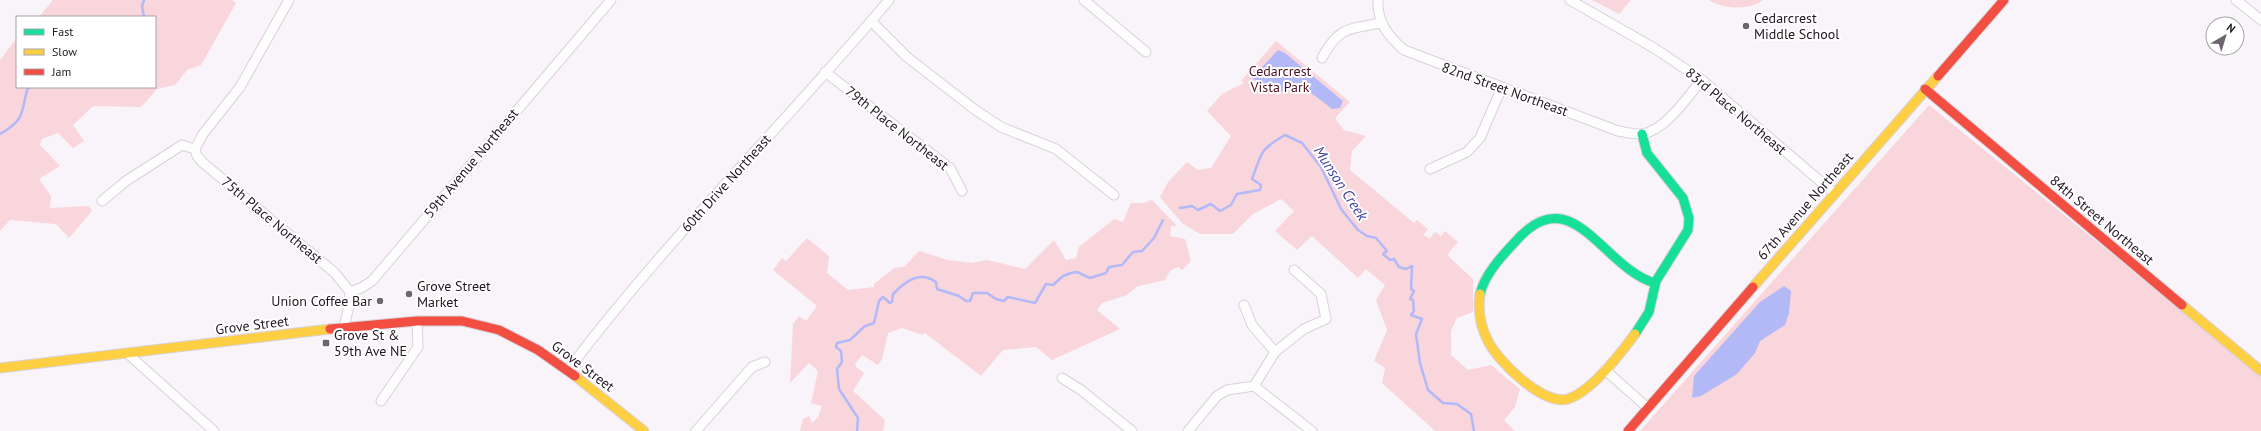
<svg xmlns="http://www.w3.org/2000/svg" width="2261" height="431" font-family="'PT Sans',sans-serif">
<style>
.green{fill:#f9d5dc}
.water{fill:#b3b8f7}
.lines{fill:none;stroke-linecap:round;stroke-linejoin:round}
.stream{stroke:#b3b8f7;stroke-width:2.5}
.street-casing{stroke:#d8d1d9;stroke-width:11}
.fast-casing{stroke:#d8d1d9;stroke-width:11}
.slow-casing{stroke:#d8d1d9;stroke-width:11}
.jam-casing{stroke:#d8d1d9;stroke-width:11}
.street{stroke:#fefdfe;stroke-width:9}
.fast{stroke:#16e098;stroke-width:9}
.slow{stroke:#ffcf43;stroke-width:9}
.jam{stroke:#f24e42;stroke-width:9}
.poi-dot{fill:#6d656d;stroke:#fff;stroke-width:1.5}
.labels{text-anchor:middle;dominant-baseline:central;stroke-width:4;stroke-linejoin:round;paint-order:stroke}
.poi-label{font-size:14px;fill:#211822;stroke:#fff;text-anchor:start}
.park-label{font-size:14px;fill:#4c0d20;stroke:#fff}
.street-label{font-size:14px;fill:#211822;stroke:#fff}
.water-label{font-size:15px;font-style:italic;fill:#3d3da0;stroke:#fff}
</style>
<rect width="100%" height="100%" fill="#f9f4f9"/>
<g class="green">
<polygon points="53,0 232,0 236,3 201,65 187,70 175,85 157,89 141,107 93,106 73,125 84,141 73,148 58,133 42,139 40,145 60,166 39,179 51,196 50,208 89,206 92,211 69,238 56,224 10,220 0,231 0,60 17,38 17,87 155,87 155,17 39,17"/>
<polygon points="1592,0 1631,0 1619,14"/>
<path d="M1709,0H1763C1748,11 1723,9 1709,0Z"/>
<polygon points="1276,41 1350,102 1335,118 1344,130 1366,136 1352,151 1350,170 1414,223 1417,220 1428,229 1423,235 1430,238 1435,232 1441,236 1445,231 1458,242 1447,255 1473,279 1473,312 1457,318 1451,331 1451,355 1468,370 1491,365 1520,389 1515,407 1504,420 1515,431 1435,431 1382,383 1385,368 1374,361 1387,330 1376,300 1385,285 1366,269 1358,278 1312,236 1297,250 1275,231 1294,211 1281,199 1253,214 1233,234 1200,234 1182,223 1160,197 1168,182 1187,162 1198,170 1211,168 1231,136 1207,111 1222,94 1244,83 1241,81"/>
<polygon points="1929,105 2261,375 2261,431 1640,431"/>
<polygon points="1152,200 1177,226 1171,226 1170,236 1185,239 1191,261 1182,270 1178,267 1170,271 1165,280 1138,286 1127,295 1102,303 1097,310 1120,329 1052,360 1036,347 1003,350 981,376 925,333 922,335 902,328 888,333 882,359 878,365 862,355 855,364 856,367 864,373 853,391 885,420 883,431 800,431 803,419 809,416 812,423 818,417 822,406 811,403 818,371 809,363 790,383 793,324 799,316 806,321 817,306 773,270 782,258 786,261 807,238 829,256 827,273 848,290 874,287 874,284 894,268 904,267 919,251 948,260 972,263 987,260 1025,269 1054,240 1066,260 1076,258 1079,247 1114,219 1123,222 1131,203 1143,203"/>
</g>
<g class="water">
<path d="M1278,50L1285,53L1343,101L1340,108L1332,109C1309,91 1305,85 1275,93L1252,78Z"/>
<polygon points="1784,286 1791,291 1789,313 1785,325 1760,341 1755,353 1737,374 1701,396 1692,398 1694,376 1702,367 1760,302"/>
</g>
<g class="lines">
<g class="stream">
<polyline points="144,0 142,6 144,17"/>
<path d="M0,134C24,120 21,115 27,90L30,87"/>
<path d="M1180,208L1192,206L1198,210L1211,204L1220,211L1231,205L1237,194L1260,190L1261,185L1252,179C1262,153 1259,150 1285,135L1302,143L1321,167L1341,209L1358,230L1367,236L1376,238L1387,251L1383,254L1390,260L1394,259L1399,267L1406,269L1412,266L1411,289L1414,291L1410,299L1413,300L1414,311L1411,315L1422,319L1416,334L1420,363L1428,390L1443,403L1457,404L1471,414L1474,431"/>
<path d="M857,431L858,418L839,389L837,369L842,362L841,351L836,347L837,343L850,340L865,326L874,323L879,301L883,297L890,303L892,302L893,294C905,282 919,270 936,282L937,289L959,296L966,301H970L973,293H987L996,299L1004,301L1008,297L1035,303L1046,284L1053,285L1063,276L1071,273L1077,272L1090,278L1106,273L1109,267L1122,265L1133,252L1142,251L1154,238L1163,220"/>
</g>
<g class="street-casing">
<g id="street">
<polyline points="1084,0 1146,52"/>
<path d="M1378,0C1377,22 1388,36 1404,50L1618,131C1625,132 1636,135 1643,134C1668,128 1686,98 1702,80"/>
<polyline points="1570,0 1654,48 1702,80 1834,193"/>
<polyline points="2236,0 2261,20"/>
<polyline points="871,21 907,57 974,109 1001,127 1056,149 1114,195"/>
<path d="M1322,58C1338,27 1349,29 1381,23"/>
<polyline points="825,72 950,168 962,191"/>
<polyline points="195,149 197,156 202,162 335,273 350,292"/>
<polyline points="1430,169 1467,152 1480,138 1502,87"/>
<polyline points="102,201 126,181 182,145 195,149 203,134 240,87 289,0"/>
<polyline points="1244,305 1252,325 1275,352"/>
<polyline points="344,327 349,306 350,292 361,288 372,281 611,0"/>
<polyline points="128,354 214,431"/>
<path d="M568,370C666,240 784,125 889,0"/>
<polyline points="1605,370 1648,408"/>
<polyline points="1062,378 1081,390 1132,431"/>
<polyline points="1254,386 1312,431"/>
<polyline points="381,401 418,347 417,321"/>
<polyline points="696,431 752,367 765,362"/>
<polyline points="1188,431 1217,396 1227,390 1254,386 1275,352 1304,329 1326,319 1321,294 1294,270"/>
</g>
</g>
<g class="fast-casing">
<g id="fast">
<path d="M1480,294C1485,274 1501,257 1515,242C1572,176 1602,268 1655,283"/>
<polyline points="1635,334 1649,312 1656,281 1688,230 1689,218 1683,198 1647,153 1642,134"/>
</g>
</g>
<g class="slow-casing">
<g id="slow">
<polyline points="1753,287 1938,76"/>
<path d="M1480,294C1478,309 1480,325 1487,339C1496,360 1543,406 1568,399C1591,392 1621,353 1635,334"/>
<polyline points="2182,305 2261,371"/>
<polyline points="0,368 330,329"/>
<polyline points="575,376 644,431"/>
</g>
</g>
<g class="jam-casing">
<g id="jam">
<polyline points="1938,76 2004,0"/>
<polyline points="1925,89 2182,305"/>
<polyline points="330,329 417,321 462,321 499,330 538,350 575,376"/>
<polyline points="1628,431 1753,287"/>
</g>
</g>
<use href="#street" class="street"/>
<use href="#fast" class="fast"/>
<use href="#slow" class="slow"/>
<use href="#jam" class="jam"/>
</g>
<g class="poi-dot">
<circle cx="1746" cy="26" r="4"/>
<circle cx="409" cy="294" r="4"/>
<circle cx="380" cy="301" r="4"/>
<rect x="322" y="339" width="8" height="8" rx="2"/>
</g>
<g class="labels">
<g class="poi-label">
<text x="1754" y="18">Cedarcrest<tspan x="1754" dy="16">Middle School</tspan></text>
<text x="417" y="286">Grove Street<tspan x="417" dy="16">Market</tspan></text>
<text x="372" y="301" text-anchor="end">Union Coffee Bar</text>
<text x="334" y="335">Grove St &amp;<tspan x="334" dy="16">59th Ave NE</tspan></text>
</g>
<g class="park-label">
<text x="1280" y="71">Cedarcrest<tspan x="1280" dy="16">Vista Park</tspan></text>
</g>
<g class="street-label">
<text transform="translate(1505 89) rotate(20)">82nd Street Northeast</text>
<text transform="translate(1736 111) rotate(40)">83rd Place Northeast</text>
<text transform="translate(897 128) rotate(38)">79th Place Northeast</text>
<text transform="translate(471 163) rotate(-50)">59th Avenue Northeast</text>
<text transform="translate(726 183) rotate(-48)">60th Drive Northeast</text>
<text transform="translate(1805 206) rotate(-49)">67th Avenue Northeast</text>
<text transform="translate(272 220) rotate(40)">75th Place Northeast</text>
<text transform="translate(2102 220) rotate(40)">84th Street Northeast</text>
<text transform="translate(252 325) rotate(-7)">Grove Street</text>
<text transform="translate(583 366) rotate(37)">Grove Street</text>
</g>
<g class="water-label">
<text transform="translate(1341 183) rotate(57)">Munson Creek</text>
</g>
</g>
<rect x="16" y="16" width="140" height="72" fill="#ffffff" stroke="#a6a3a7"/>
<rect x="24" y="29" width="20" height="6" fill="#16e098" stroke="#a6a3a7"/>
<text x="52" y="36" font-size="12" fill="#211822">Fast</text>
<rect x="24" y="49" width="20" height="6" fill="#ffcf43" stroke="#a6a3a7"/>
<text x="52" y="56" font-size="12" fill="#211822">Slow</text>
<rect x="24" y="69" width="20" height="6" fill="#f24e42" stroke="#a6a3a7"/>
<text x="52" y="76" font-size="12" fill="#211822">Jam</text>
<g transform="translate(2225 36) rotate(38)"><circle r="19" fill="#ffffff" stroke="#a6a3a7"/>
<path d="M0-3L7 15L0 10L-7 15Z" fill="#6d656d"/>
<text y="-6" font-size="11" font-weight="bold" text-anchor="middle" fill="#211822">N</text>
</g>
</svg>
